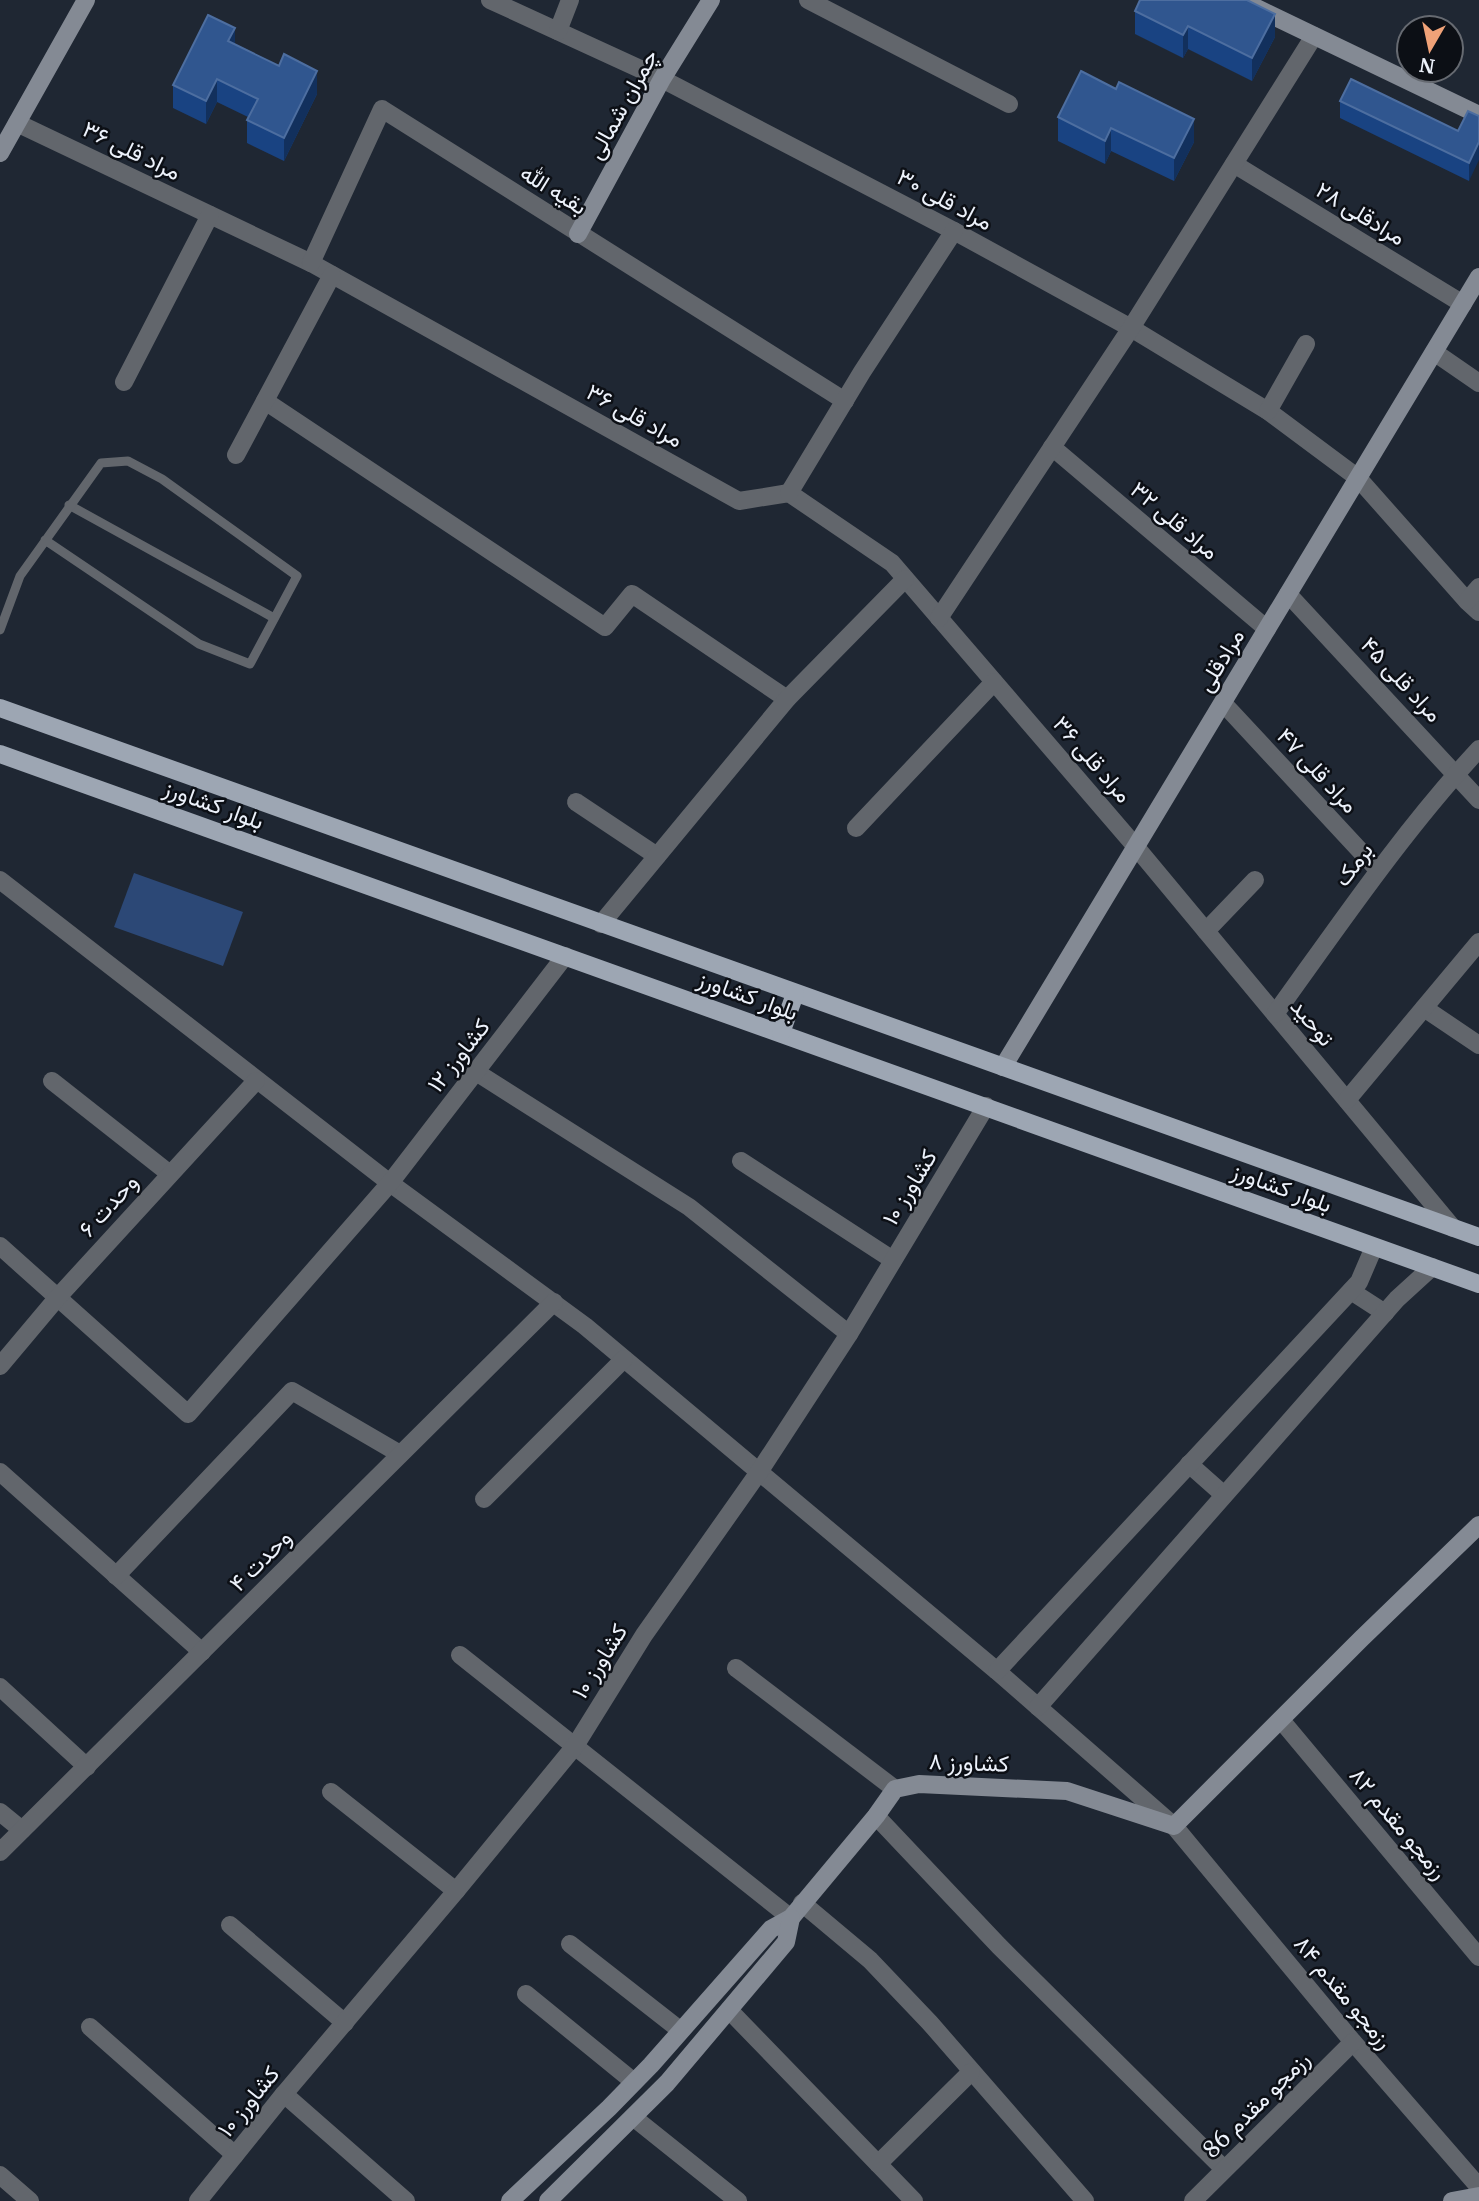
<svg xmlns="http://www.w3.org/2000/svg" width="1479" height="2201" font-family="Merriweather,Vazirmatn,serif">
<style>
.green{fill:#2c4876}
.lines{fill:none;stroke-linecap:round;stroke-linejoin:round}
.lane{stroke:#62666c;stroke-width:9}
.street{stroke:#62666c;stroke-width:18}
.secondary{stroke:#848a94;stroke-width:18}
.primary{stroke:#9da6b3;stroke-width:18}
.wall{fill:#194382}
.shaded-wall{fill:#12305d}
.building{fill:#30568f;stroke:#4d6ea0;stroke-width:2}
.labels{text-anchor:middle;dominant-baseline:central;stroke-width:5;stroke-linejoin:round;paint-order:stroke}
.street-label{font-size:23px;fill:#edf2fb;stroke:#0c0f15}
</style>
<rect width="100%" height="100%" fill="#1f2733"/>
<polygon class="green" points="134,873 243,912 223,966 114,927"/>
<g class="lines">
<g class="lane">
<polyline points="69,505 274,618"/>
<polyline points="0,630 20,576 101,463 128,461 162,479 297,576 250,664 199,644 45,540"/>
</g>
<g class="street">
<polyline points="490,0 662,79 954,231 1131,328 1268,411 1358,478 1467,601 1479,612"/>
<polyline points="808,0 1009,104"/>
<polyline points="558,31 570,0"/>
<polyline points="17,123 311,263 739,501 789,493 892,563 1136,847 1453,1228"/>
<polyline points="1234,164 1463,304"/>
<polyline points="311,263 382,109 845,401"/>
<polyline points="1434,352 1479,383"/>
<polyline points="124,382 210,215"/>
<polyline points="265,401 605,627 632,594 787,699"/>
<polyline points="1268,411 1306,344"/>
<polyline points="1052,447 1267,629"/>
<polyline points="236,455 332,275"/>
<polyline points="789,493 862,372 954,231"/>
<polyline points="1288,594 1479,800"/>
<polyline points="1467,601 1479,587"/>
<polyline points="939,618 1131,328 1314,36"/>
<polyline points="1223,703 1378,870"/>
<polyline points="576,802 657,856"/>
<polyline points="856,828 994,682"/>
<polyline points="0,880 390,1183 585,1326 997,1671 1174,1826 1353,2042 1479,2187"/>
<polyline points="601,924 787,699 905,579"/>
<polyline points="1206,931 1255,880"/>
<polyline points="1424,1008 1479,1045"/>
<path d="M1275,1014C1340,924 1403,831 1479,749"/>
<polyline points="476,1072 689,1207 849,1334"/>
<polyline points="52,1081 170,1174"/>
<polyline points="1347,1100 1479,942"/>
<polyline points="741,1161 893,1260"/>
<polyline points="0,1246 188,1414 390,1183 565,956"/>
<polyline points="1351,1291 1385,1313"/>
<polyline points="0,1366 58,1297 256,1081"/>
<polyline points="1189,1464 1224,1495"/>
<polyline points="0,1472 202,1652"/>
<polyline points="484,1499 624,1359"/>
<polyline points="116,1576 292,1391 400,1454"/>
<polyline points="460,1655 791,1918"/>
<polyline points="736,1668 895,1789"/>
<polyline points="997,1671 1359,1282 1374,1247"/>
<polyline points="0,1687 87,1767"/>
<polyline points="1038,1707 1397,1299 1432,1267"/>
<polyline points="1281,1720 1479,1957"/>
<polyline points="331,1792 456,1891"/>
<polyline points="0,1812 22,1830"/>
<polyline points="876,1816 999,1946 1224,2169"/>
<polyline points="0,1852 554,1302"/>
<polyline points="802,1903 870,1960 930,2023 1085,2201"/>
<polyline points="230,1925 345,2023"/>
<polyline points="570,1944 680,2030"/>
<polyline points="526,1994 634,2082"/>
<polyline points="729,2010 914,2201"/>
<polyline points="90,2027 235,2155"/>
<polyline points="284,2094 406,2201"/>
<polyline points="633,2117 738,2201"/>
<polyline points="878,2164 971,2072"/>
<polyline points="0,2175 30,2201"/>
<polyline points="198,2201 284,2094 456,1891 575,1746 644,1635 759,1472 849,1334 986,1106"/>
<polyline points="1193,2201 1353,2042"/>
</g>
<g class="secondary">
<polyline points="1240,0 1479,115"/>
<polyline points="0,153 86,0"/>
<polyline points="578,234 662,79 711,0"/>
<polyline points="1003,1067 1479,277"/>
<polyline points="510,2201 609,2108 651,2065 771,1929 791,1918 876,1816 895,1789 919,1784 1067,1791 1174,1826 1361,1639 1479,1525"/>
<polyline points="548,2201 667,2083 786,1942 791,1918"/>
<polyline points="1452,2201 1479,2196"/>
</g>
<g class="primary">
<polyline points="0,708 1479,1237"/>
<polyline points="0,754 1479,1284"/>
<polyline points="781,1033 795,994"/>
</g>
</g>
<g class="wall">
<polygon points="1135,11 1275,37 1252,81 1188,49 1183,58 1135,34"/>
<polygon points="235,44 317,94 284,161 247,143 247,120 248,117 217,102 206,124 173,108 173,85"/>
<polygon points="1340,101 1458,131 1479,116 1469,181 1340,118"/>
<polygon points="1058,117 1194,142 1174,181 1111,151 1105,164 1058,141"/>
</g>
<g class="shaded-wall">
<polygon points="1275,14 1275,37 1252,81 1252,58"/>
<polygon points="1188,26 1188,49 1183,58 1183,35"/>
<polygon points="235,28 235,51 228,41"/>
<polygon points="317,71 317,94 284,161 284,138"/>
<polygon points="217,79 217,102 206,124 206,101"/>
<polygon points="1194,119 1194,142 1174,181 1174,158"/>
<polygon points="1111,128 1111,151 1105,164 1105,141"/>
<polygon points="1479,142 1479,160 1469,181 1469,163"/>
</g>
<g class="building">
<polygon points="1140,0 1247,0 1275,14 1252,58 1188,26 1183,35 1135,11"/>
<polygon points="208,15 235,28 228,41 279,66 284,54 317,71 284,138 247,120 258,99 217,79 206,101 173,85"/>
<polygon points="1081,71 1116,89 1119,82 1194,119 1174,158 1111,128 1105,141 1058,117"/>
<polygon points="1351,79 1458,131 1468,111 1479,116 1479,142 1469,163 1340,101"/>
</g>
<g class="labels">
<g class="street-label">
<text transform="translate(622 104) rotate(-61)">چمران شمالی</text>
<text transform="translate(132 150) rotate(26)">مراد قلی ۳۶</text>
<text transform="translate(554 189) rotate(32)">بقیه الله</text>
<text transform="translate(945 199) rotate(28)">مراد قلی ۳۰</text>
<text transform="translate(1361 213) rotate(31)">مرادقلی ۲۸</text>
<text transform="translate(635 415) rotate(29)">مراد قلی ۳۶</text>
<text transform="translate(1175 520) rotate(40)">مراد قلی ۳۲</text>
<text transform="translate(1220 660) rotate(-59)">مرادقلی</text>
<text transform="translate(1402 679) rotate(47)">مراد قلی ۴۵</text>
<text transform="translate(1093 759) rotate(49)">مراد قلی ۳۶</text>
<text transform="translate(1318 770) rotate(47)">مراد قلی ۴۷</text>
<text transform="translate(214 804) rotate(20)">بلوار کشاورز</text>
<text transform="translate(1353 864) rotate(-53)">برمک</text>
<text transform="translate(748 995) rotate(20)">بلوار کشاورز</text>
<text transform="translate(1313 1022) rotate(50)">توحید</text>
<text transform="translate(458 1055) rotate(-52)">کشاورز ۱۲</text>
<text transform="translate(909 1187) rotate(-59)">کشاورز ۱۰</text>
<text transform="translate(1282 1187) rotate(20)">بلوار کشاورز</text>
<text transform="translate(108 1205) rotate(-48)">وحدت ۶</text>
<text transform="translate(260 1560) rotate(-45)">وحدت ۴</text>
<text transform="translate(599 1661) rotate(-58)">کشاورز ۱۰</text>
<text transform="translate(969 1762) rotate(2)">کشاورز ۸</text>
<text transform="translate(1399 1823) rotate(50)">رزمجو مقدم ۸۲</text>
<text transform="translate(1344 1992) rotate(50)">رزمجو مقدم ۸۴</text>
<text transform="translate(248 2101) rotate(-51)">کشاورز ۱۰</text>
<text transform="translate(1256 2104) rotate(-45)">رزمجو مقدم 86</text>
</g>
</g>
<g transform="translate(1430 49) rotate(189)"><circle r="33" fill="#0c0f15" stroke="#666a71" stroke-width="2"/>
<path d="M0-5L12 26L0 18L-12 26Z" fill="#f0a278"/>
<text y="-10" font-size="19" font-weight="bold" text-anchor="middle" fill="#edf2fb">N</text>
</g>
</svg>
